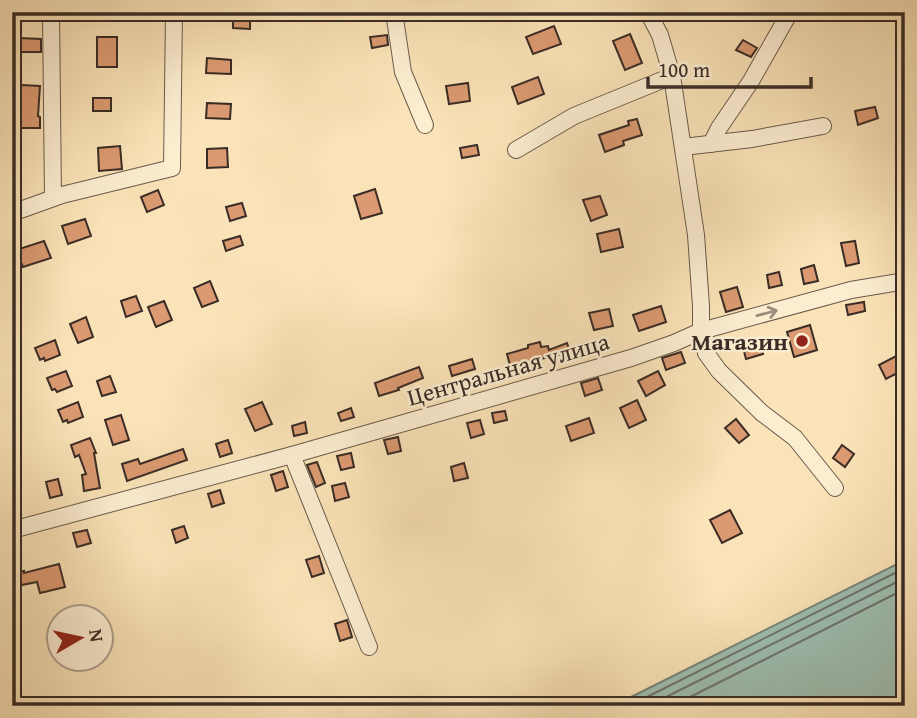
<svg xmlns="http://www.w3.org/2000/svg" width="917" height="718" font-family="'Gentium Book Plus',serif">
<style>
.water{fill:#9ebeb1;stroke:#768479;stroke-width:2}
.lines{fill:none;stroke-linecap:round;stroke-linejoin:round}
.shore{stroke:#6c756c;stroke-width:2}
.building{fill:#db9a71;stroke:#392c26;stroke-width:2}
.minor-casing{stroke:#695a4a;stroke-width:18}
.minor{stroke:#fcedd1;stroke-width:16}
.oneway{stroke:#9a8c7c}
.poi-dot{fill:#8f2418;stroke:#fcedd1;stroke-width:2.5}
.labels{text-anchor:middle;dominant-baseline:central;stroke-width:5;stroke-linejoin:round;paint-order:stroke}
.poi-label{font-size:24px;font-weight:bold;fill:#392c26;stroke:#fcedd1;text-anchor:end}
.street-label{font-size:24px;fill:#392c26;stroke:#fcedd1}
</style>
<rect width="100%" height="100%" fill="#fae3b8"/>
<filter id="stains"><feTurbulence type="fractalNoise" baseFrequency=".00286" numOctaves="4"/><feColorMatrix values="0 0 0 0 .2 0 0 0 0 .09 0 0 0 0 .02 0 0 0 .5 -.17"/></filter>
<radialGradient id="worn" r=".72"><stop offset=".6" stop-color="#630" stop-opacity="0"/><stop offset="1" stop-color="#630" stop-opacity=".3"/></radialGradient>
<polygon class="water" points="905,560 905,706 613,706"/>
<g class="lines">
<g class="shore">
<polyline points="629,706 905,568"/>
<polyline points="648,706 905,578"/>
<polyline points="672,706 905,589"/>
</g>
</g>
<g class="building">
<polygon points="233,16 250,16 250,29 233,28"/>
<polygon points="554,26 561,44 533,54 526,37"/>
<polygon points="630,34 642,63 625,70 613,41"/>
<polygon points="387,35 388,45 372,48 370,37"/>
<rect x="97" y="37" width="20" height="30"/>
<polygon points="19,38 41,39 41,52 19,52"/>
<polygon points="743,40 757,48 751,57 736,50"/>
<polygon points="207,58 231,60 231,74 206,73"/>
<polygon points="538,77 544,94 518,104 512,87"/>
<polygon points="468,83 470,101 449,104 446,86"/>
<polygon points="21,85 40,86 38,116 40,117 40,128 12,128 12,115 19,116"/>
<rect x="93" y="98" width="18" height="13"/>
<polygon points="207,103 231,104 230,119 206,118"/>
<polygon points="875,107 878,118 858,125 855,111"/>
<polygon points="637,119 642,135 623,141 624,145 605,152 599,135 629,125 628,121"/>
<polygon points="477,145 479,155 462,158 460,148"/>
<polygon points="120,146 122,169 99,171 98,148"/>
<polygon points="227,148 228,167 207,168 207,149"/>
<polygon points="375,189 382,213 361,219 354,196"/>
<polygon points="158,190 164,205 147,212 141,197"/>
<polygon points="600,196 607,215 591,221 583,200"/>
<polygon points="242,203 246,216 230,221 226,207"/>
<polygon points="85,219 91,236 68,244 62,226"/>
<polygon points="619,229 623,247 601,252 597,234"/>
<polygon points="240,236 243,245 226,251 223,241"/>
<polygon points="44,241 51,258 23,267 16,250"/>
<polygon points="855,241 859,263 846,266 841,243"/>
<polygon points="814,265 818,281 804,284 801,269"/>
<polygon points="779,272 782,285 769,288 767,275"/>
<polygon points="210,281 218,301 202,307 194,288"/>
<polygon points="737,287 743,307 726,312 720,292"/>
<polygon points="136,296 142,311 126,317 121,301"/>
<polygon points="164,301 172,320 156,327 148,307"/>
<polygon points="864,302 865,311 848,315 846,305"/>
<polygon points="661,306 666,322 639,331 633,315"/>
<polygon points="609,309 613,326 594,330 589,313"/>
<polygon points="86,317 93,337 78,343 70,324"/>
<polygon points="810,325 817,350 794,357 787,332"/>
<polygon points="55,340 60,355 45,361 44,358 40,360 35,348"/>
<polygon points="760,340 763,354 746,359 742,344"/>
<polygon points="540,342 541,347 548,346 549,350 567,343 572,358 564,361 561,354 525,363 526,365 511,369 507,354 528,348 528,345"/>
<polygon points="681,352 685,363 666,370 662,358"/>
<polygon points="898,355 905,369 886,379 879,365"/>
<polygon points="472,359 475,369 452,376 449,366"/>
<polygon points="419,367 423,378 398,388 399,390 379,396 375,383"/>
<polygon points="66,371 72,386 57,392 55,389 52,390 47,378"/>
<polygon points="658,371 665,385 646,396 638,381"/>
<polygon points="110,376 116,392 102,396 97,381"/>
<polygon points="598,378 602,390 585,396 581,383"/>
<polygon points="637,400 646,420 629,428 620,408"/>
<polygon points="78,402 83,417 68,423 67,420 63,422 58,410"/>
<polygon points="262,402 272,424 255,431 245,409"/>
<polygon points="351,408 354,417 341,421 338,413"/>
<polygon points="505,411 507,420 494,423 492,413"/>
<polygon points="121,415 129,440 113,445 105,420"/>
<polygon points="589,418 594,433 571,441 566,426"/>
<polygon points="736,419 749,435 739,443 725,428"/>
<polygon points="480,420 484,434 471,438 467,423"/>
<polygon points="305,422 307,433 294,436 292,426"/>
<polygon points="398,437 401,451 388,454 384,440"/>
<polygon points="90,438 96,453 94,453 100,488 84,491 82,475 86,474 79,455 75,457 71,445"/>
<polygon points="228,440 232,453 220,457 216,444"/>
<polygon points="842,445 854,454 845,467 833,458"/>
<polygon points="183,449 187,460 127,481 122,464 138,459 140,464"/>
<polygon points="351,453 354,467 341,470 337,456"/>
<polygon points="317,462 325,483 316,487 307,465"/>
<polygon points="464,463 468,478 454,481 451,467"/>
<polygon points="283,471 288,487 276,491 271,475"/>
<polygon points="58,479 62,495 50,498 46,482"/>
<polygon points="345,483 349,497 335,501 332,486"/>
<polygon points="220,490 224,503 212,507 208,494"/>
<polygon points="730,510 742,533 722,543 710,520"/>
<polygon points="184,526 188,538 176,543 172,530"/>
<polygon points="87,530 91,543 77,547 73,533"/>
<polygon points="319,556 324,573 312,577 306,560"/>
<polygon points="59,564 65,587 40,593 37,582 12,587 12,573 24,571 24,573"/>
<polygon points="347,620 352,637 340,641 335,624"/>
</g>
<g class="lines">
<g class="minor-casing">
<g id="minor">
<polyline points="51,12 53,198"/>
<polyline points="394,12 403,72 425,125"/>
<polyline points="648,12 660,35 672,76 696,235 701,306 701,331 706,353 719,371 762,413 795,438 835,488"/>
<polyline points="532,13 534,12"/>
<polyline points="711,144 719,128 751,81 790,12"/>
<polyline points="683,147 752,139 823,126"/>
<polyline points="516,150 574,116 672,76"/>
<polyline points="12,213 62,195 172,168 174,12"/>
<polyline points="292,455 369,647"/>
<polyline points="12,530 292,455 631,358 674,343 701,331 851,290 905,281"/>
</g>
</g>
<use href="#minor" class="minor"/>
</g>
<defs><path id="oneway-shaft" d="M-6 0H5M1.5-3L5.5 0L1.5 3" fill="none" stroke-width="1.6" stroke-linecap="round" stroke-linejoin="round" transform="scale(1.75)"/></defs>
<use class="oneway" href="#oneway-shaft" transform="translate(767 313) rotate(-15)"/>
<circle class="poi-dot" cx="802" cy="341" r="7"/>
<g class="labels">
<g class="poi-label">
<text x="788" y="341">Магазин</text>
</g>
<g class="street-label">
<text transform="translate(508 369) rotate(-16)">Центральная улица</text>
</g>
</g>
<rect width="917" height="718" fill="none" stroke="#fae3b8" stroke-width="42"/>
<rect x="14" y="14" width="889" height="690" fill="none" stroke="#392c26" stroke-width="3.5"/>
<rect x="21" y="21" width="875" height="676" fill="none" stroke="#392c26" stroke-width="2"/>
<g transform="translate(80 638) rotate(81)"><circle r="33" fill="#fcedd1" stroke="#aea08d" stroke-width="2"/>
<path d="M0-5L12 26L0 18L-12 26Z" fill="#8f2418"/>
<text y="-10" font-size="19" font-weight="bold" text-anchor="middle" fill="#392c26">N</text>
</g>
<path d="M648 77v10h163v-10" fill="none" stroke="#392c26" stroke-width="3.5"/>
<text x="658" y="77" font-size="21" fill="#392c26" stroke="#fcedd1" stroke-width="5" paint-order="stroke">100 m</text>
<rect width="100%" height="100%" filter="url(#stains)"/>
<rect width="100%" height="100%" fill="url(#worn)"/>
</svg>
